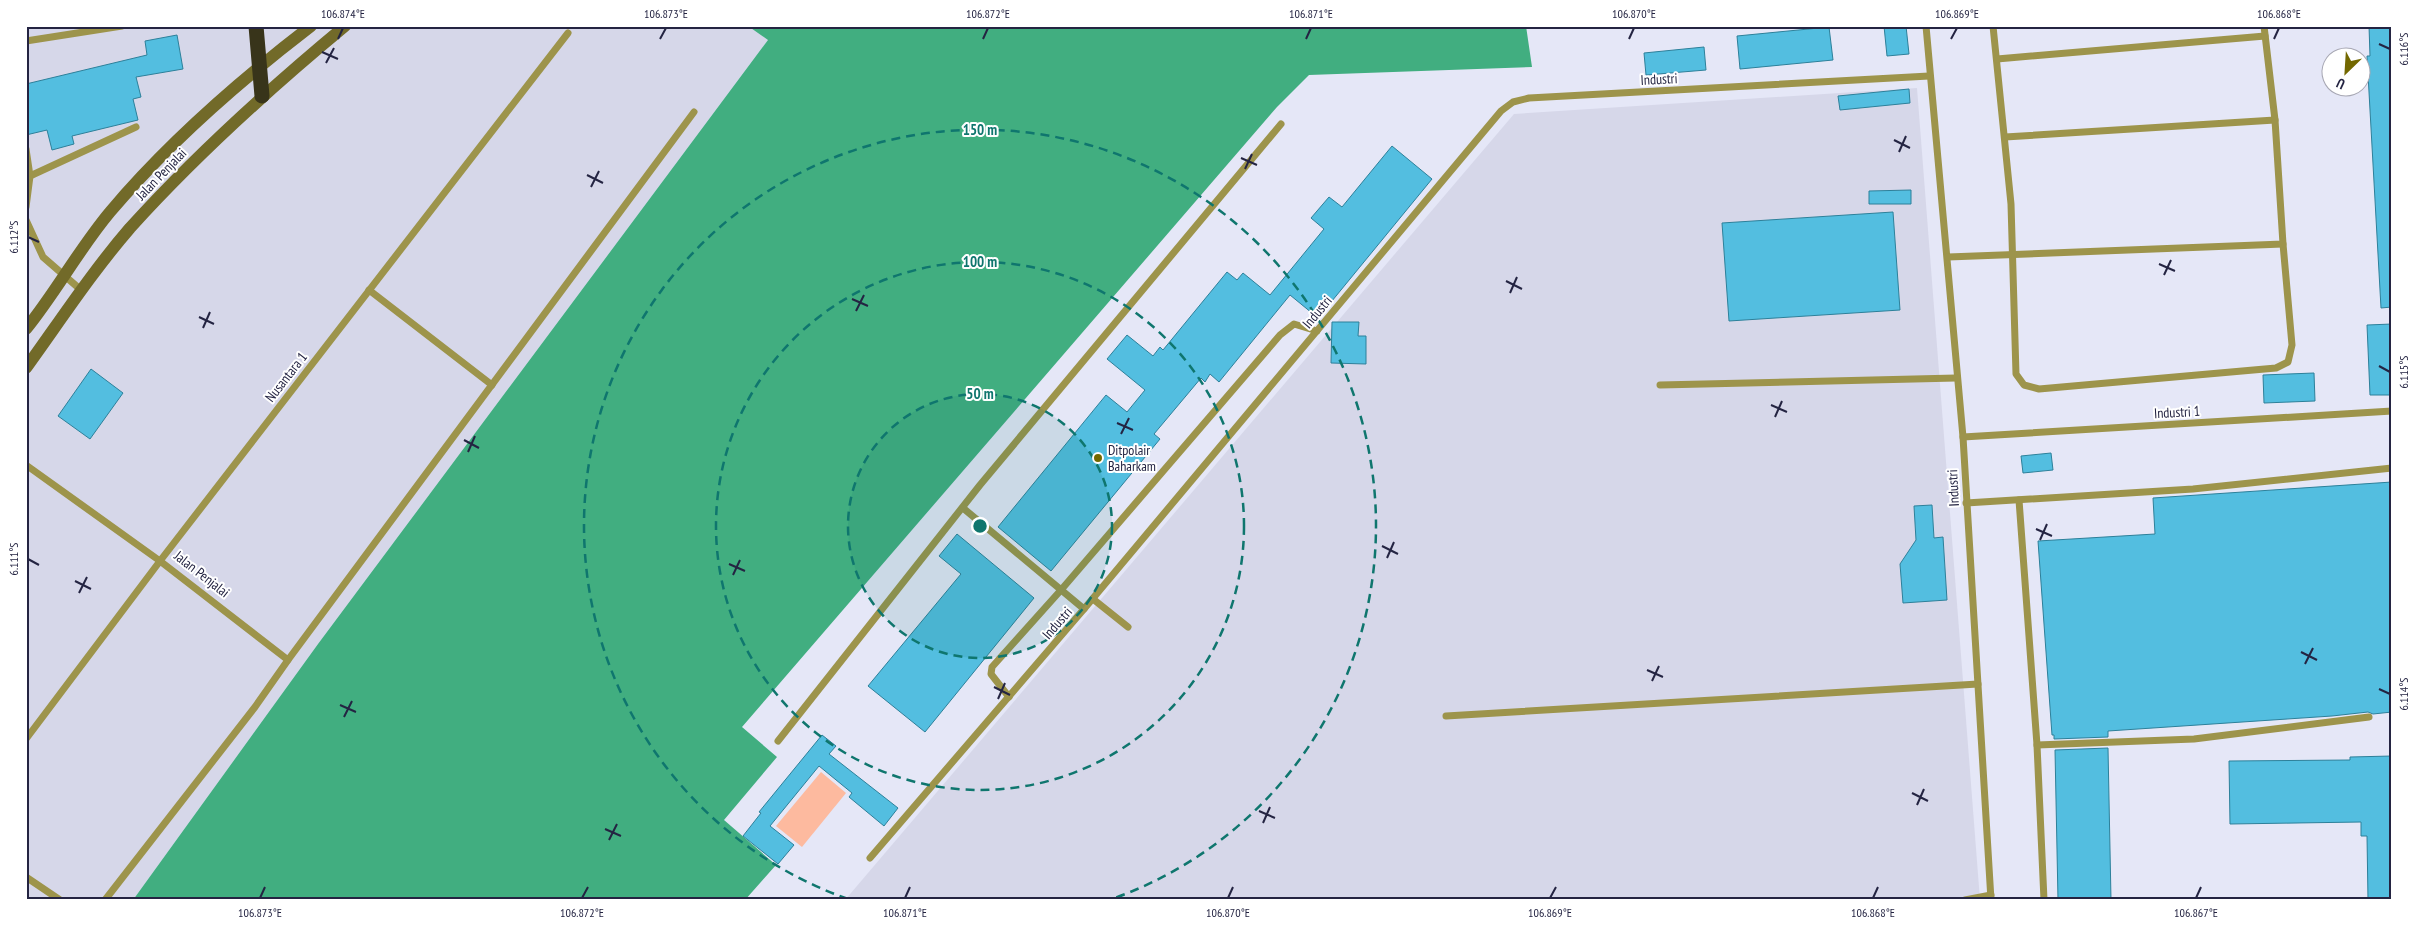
<svg xmlns="http://www.w3.org/2000/svg" width="2418" height="926" font-family="'PT Sans Narrow',sans-serif">
<style>
.built{fill:#d6d7e9}
.green{fill:#fdba9f}
.water{fill:#41ae80}
.building{fill:#53bee0;stroke:#2d809a}
.lines{fill:none;stroke-linecap:round;stroke-linejoin:round}
.lane{stroke:#9d944b;stroke-width:7}
.secondary{stroke:#726a29;stroke-width:12}
.highway{stroke:#38341a;stroke-width:15}
.ticks{fill:none;stroke:#242442;stroke-width:2}
.ring{fill:none;stroke:#0f766e;stroke-width:2.5;stroke-dasharray:9 6}
.poi-dot{fill:#736800;stroke:#fff;stroke-width:2}
.labels{text-anchor:middle;dominant-baseline:central;stroke-width:4;stroke-linejoin:round;paint-order:stroke}
.street-label{font-size:14px;fill:#242442;stroke:#fff}
.poi-label{font-size:14px;fill:#242442;stroke:#fff;text-anchor:start}
.centre{fill:#0f766e;stroke:#fff;stroke-width:2.5}
.ring-label{font-size:15px;text-anchor:middle;font-weight:bold;fill:#0f766e;stroke:#fff;stroke-width:4;stroke-linejoin:round;paint-order:stroke}
.neatline{fill:none;stroke:#242442;stroke-width:2}
.ticks-label{font-size:12px;text-anchor:middle;fill:#242442}
</style>
<rect width="100%" height="100%" fill="#e5e7f7"/>
<g class="built">
<polygon points="26,26 748,26 768,40 318,644 133,900 26,900"/>
<polygon points="1917,88 1980,900 845,900 1514,114"/>
</g>
<polygon class="green" points="821,772 846,793 802,847 776,826"/>
<polygon class="water" points="748,26 1526,26 1532,67 1309,75 1277,107 742,727 777,757 724,820 776,865 745,900 133,900 318,644 768,40"/>
<g class="building">
<polygon points="1884,26 1906,26 1909,54 1887,56"/>
<polygon points="2369,26 2392,26 2392,307 2381,308 2367,56 2370,56"/>
<polygon points="1829,27 1833,60 1740,69 1737,36"/>
<polygon points="177,35 183,69 136,77 141,97 133,99 138,120 72,136 74,144 52,150 47,130 26,135 26,84 147,55 145,41"/>
<polygon points="1704,47 1706,70 1646,75 1644,53"/>
<polygon points="1909,89 1910,103 1840,110 1838,96"/>
<polygon points="1392,146 1432,179 1318,318 1290,295 1219,382 1210,374 1205,382 1201,378 1154,434 1160,439 1051,571 998,527 1106,395 1127,412 1145,390 1107,359 1127,335 1153,356 1160,347 1163,350 1227,272 1237,280 1243,273 1270,295 1324,229 1311,218 1329,197 1342,207"/>
<polygon points="1911,190 1911,204 1869,204 1869,191"/>
<polygon points="1893,212 1900,310 1729,321 1722,223"/>
<polygon points="1332,322 1359,322 1358,336 1366,336 1366,364 1331,363"/>
<polygon points="2392,324 2392,395 2370,395 2367,325"/>
<polygon points="91,369 123,393 90,439 58,416"/>
<polygon points="2314,373 2315,401 2264,403 2263,375"/>
<polygon points="2051,453 2053,470 2023,473 2021,456"/>
<polygon points="2392,482 2392,712 2373,714 2368,712 2332,716 2108,731 2108,737 2054,739 2054,735 2052,735 2038,541 2155,534 2153,498"/>
<polygon points="1932,505 1934,538 1943,537 1947,600 1903,603 1900,564 1916,540 1914,506"/>
<polygon points="957,534 1034,598 925,732 868,686 961,574 939,556"/>
<polygon points="822,735 836,746 829,754 898,808 884,826 849,797 852,793 819,766 770,826 794,845 778,864 743,836 761,813 759,812"/>
<polygon points="2108,748 2111,900 2058,900 2055,750"/>
<polygon points="2392,756 2392,900 2368,900 2367,836 2361,836 2361,822 2230,824 2229,761 2350,760 2350,757"/>
</g>
<g class="lines">
<g class="lane">
<polyline points="1926,26 1963,437 1991,900"/>
<polyline points="1993,26 2011,204 2016,374 2024,385 2039,389 2276,368 2288,362 2292,345 2283,244"/>
<polyline points="26,41 122,26"/>
<polyline points="1997,59 2265,36"/>
<polyline points="2005,137 2275,120"/>
<polyline points="26,149 30,176 26,207"/>
<polyline points="30,176 136,127"/>
<polyline points="26,220 43,257 81,290"/>
<polyline points="1948,257 2283,244 2275,120 2264,26"/>
<polyline points="369,290 492,385"/>
<polyline points="1660,385 1956,378"/>
<polyline points="1963,437 2392,411"/>
<polyline points="26,465 160,561 288,660 255,707 105,900"/>
<polyline points="2019,500 2037,745 2044,900"/>
<polyline points="1966,503 2193,489 2392,468"/>
<polyline points="963,508 1084,609"/>
<polyline points="1093,599 1128,627"/>
<polyline points="288,660 694,112"/>
<polyline points="1009,697 991,674 992,667 1061,590 1280,335 1294,324 1317,331"/>
<polyline points="1446,716 1978,684"/>
<polyline points="26,739 160,561 568,33"/>
<polyline points="778,741 980,485 1281,124"/>
<polyline points="2037,745 2194,739 2369,717"/>
<polyline points="870,858 1084,609 1501,111 1513,102 1529,98 1929,76"/>
<polyline points="26,877 60,900"/>
<polyline points="1965,900 1991,895"/>
</g>
<g class="secondary">
<path d="M26,329C56,292 79,249 110,212C169,142 238,82 311,26"/>
<path d="M26,368C60,321 92,272 130,228C196,155 269,89 345,26"/>
</g>
<polyline class="highway" points="256,26 262,96"/>
</g>
<path class="ticks" d="M338,39L343,28M660,39L666,28M983,39L988,28M1306,39L1311,28M1629,39L1634,28M1951,39L1957,28M2274,39L2279,28M2379,44L2390,49M322,52L338,59M326,63L334,48M1894,140L1910,148M1899,152L1906,136M1241,158L1257,165M1245,169L1252,154M587,175L603,183M591,187L599,171M28,237L39,242M2159,264L2175,271M2164,275L2171,260M1506,281L1522,289M1510,293L1517,277M852,299L868,306M856,311L864,295M199,317L214,324M203,328L210,312M2379,366L2390,372M1771,405L1787,412M1775,417L1782,401M1117,423L1133,430M1121,434L1129,418M464,440L479,448M468,452L475,436M2036,529L2052,536M2040,540L2047,524M1382,546L1398,554M1387,558L1394,542M28,559L39,565M729,564L745,571M733,575L740,560M75,581L91,589M79,593L87,577M2301,652L2317,660M2305,664L2313,648M1647,670L1663,677M1652,681L1659,666M994,687L1010,695M2379,689L2390,694M998,699L1005,683M340,705L356,712M344,717L352,701M1912,793L1928,801M1917,805L1924,789M1259,811L1275,818M1263,823L1270,807M605,829L621,836M609,840L617,824M260,898L265,887M582,898L588,887M905,898L910,887M1228,898L1233,887M1550,898L1556,887M1873,898L1878,887M2196,898L2201,887"/>
<circle cx="980" cy="526" r="132" fill="#0f766e" fill-opacity=".12"/>
<g class="ring">
<circle cx="980" cy="526" r="132"/>
<circle cx="980" cy="526" r="264"/>
<path d="M848 899A396 396 0 1 1 1112 899"/>
</g>
<circle class="poi-dot" cx="1098" cy="458" r="5"/>
<g class="labels">
<g class="street-label">
<text transform="translate(1659 79) rotate(-3)">Industri</text>
<text transform="translate(161 174) rotate(-46)">Jalan Penjalai</text>
<text transform="translate(1317 312) rotate(-50)">Industri</text>
<text transform="translate(286 377) rotate(-52)">Nusantara 1</text>
<text transform="translate(2177 412) rotate(-3)">Industri 1</text>
<text transform="translate(1953 488) rotate(-93)">Industri</text>
<text transform="translate(202 574) rotate(38)">Jalan Penjalai</text>
<text transform="translate(1057 623) rotate(-49)">Industri</text>
</g>
<g class="poi-label">
<text x="1108" y="450">Ditpolair<tspan x="1108" dy="16">Baharkam</tspan></text>
</g>
</g>
<circle cx="980" cy="526" r="8" class="centre"/>
<g class="ring-label">
<text x="980" y="135">150 m</text>
<text x="980" y="267">100 m</text>
<text x="980" y="399">50 m</text>
</g>
<rect width="2418" height="926" fill="none" stroke="#ffffff" stroke-width="55"/>
<g transform="translate(2346 72) rotate(205)"><circle r="24" fill="#ffffff" stroke="#a7a7b3"/>
<path d="M0-4L9 19L0 12L-9 19Z" fill="#736800"/>
<text y="-8" font-size="14" font-weight="bold" text-anchor="middle" fill="#242442">U</text>
</g>
<rect x="28" y="28" width="2362" height="870" class="neatline"/>
<g class="ticks-label">
<text x="343" y="18">106.874°E</text>
<text x="666" y="18">106.873°E</text>
<text x="988" y="18">106.872°E</text>
<text x="1311" y="18">106.871°E</text>
<text x="1634" y="18">106.870°E</text>
<text x="1957" y="18">106.869°E</text>
<text x="2279" y="18">106.868°E</text>
<text transform="translate(2404 49) rotate(-90)" y="4">6.116°S</text>
<text transform="translate(14 237) rotate(-90)" y="4">6.112°S</text>
<text transform="translate(2404 372) rotate(-90)" y="4">6.115°S</text>
<text transform="translate(14 559) rotate(-90)" y="4">6.111°S</text>
<text transform="translate(2404 694) rotate(-90)" y="4">6.114°S</text>
<text x="260" y="917">106.873°E</text>
<text x="582" y="917">106.872°E</text>
<text x="905" y="917">106.871°E</text>
<text x="1228" y="917">106.870°E</text>
<text x="1550" y="917">106.869°E</text>
<text x="1873" y="917">106.868°E</text>
<text x="2196" y="917">106.867°E</text>
</g>
</svg>
